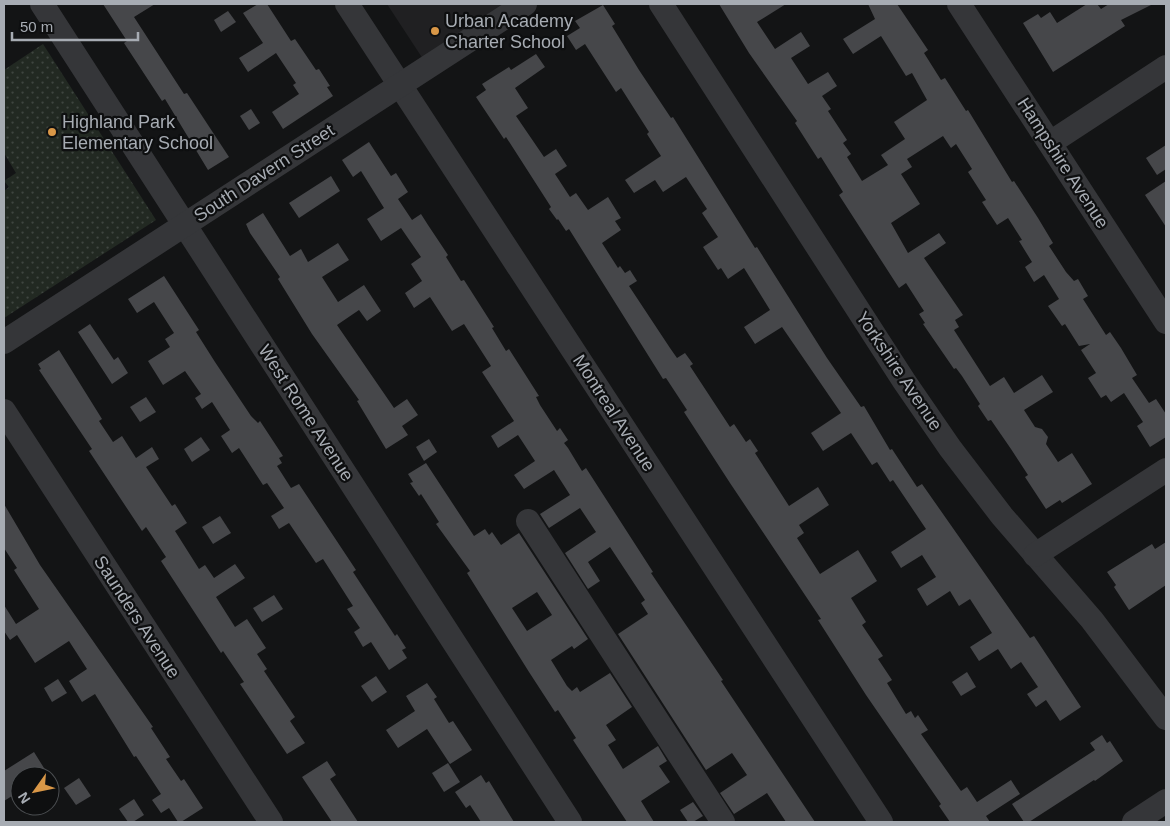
<svg xmlns="http://www.w3.org/2000/svg" width="1170" height="826" font-family="Arial,sans-serif">
<style>
.built{fill:#202022}
.park{fill:url(#park-dots)}
.building{fill:#46474a;fill-rule:evenodd}
.lines{fill:none;stroke-linecap:round;stroke-linejoin:round}
.minor{stroke:#353639;stroke-width:24}
.poi-dot{fill:#d99747;stroke:#0e0f10;stroke-width:2}
.labels{text-anchor:middle;dominant-baseline:central;stroke-width:4.5;stroke-linejoin:round;paint-order:stroke}
.poi-label{font-size:18px;fill:#a7acb3;stroke:#0e0f10;text-anchor:start}
.street-label{font-size:18px;fill:#a7acb3;stroke:#0e0f10}
</style>
<defs>
<pattern id="park-dots" width="8" height="8" patternUnits="userSpaceOnUse" patternTransform="scale(1.25)"><rect width="8" height="8" fill="#222922"/><path d="M2 2h.1M6 6h.1" fill="none" stroke="#3f4540" stroke-width="1.8" stroke-linecap="round"/></pattern>
</defs>
<rect width="100%" height="100%" fill="#131415"/>
<polygon class="built" points="387,4 508,4 423,59"/>
<polygon class="park" points="43,44 156,220 4,318 4,191 9,187 4,181 16,173 4,153 4,70"/>
<g class="building">
<polygon points="103,4 155,4 134,17 184,94 187,93 229,157 208,170 165,99 162,101 124,43 127,41"/>
<polygon points="258,4 267,4 291,41 295,39 316,70 319,69 330,86 327,87 333,96 283,129 272,112 299,94 293,85 296,83 276,53 248,72 239,58 263,43 243,13"/>
<polygon points="719,4 786,4 757,22 775,49 801,32 810,46 791,58 808,84 828,72 837,86 822,96 831,109 828,111 847,140 843,143 851,154 847,157 862,181 888,165 881,155 905,139 894,122 927,100 912,73 906,76 881,36 853,54 843,39 875,19 868,4 897,4 928,50 924,53 941,80 945,78 966,111 968,110 1012,182 1014,181 1038,218 1053,243 1049,246 1066,272 1074,281 1078,279 1088,296 1083,299 1106,335 1110,332 1121,348 1137,375 1132,378 1149,403 1156,399 1166,414 1166,437 1150,447 1137,426 1143,422 1124,393 1111,402 1106,395 1101,398 1088,378 1096,373 1081,350 1090,344 1079,346 1065,324 1062,326 1048,306 1059,299 1044,275 1034,282 1025,267 1032,262 1019,241 1022,240 1008,218 997,225 982,202 986,200 968,172 972,169 956,144 951,148 943,136 907,159 912,167 901,174 920,204 891,223 908,253 939,233 946,243 924,258 963,315 955,320 959,327 954,330 990,386 1004,377 1014,393 1042,375 1053,392 1024,410 1035,427 1042,429 1048,437 1046,444 1058,462 1072,453 1092,484 1062,503 1060,500 1046,509 1025,477 1028,475 1011,449 991,420 988,421 978,406 980,404 962,376 956,368 954,369 923,324 925,323 919,314 924,311 906,283 899,288 839,195 843,192 821,157 818,159 795,123 797,121 749,53"/>
<polygon points="1087,4 1097,4 1101,9 1109,4 1153,4 1121,20 1125,26 1053,72 1023,23 1038,14 1041,18 1050,12 1057,23"/>
<polygon points="603,5 615,24 612,26 639,70 671,118 673,117 740,224 755,248 757,247 827,358 861,407 864,406 890,450 892,449 917,487 922,484 1030,638 1034,636 1081,707 1060,721 1046,700 1036,707 1027,694 1038,687 1021,662 1011,669 998,649 979,661 970,647 992,633 970,599 959,606 950,591 927,606 917,589 936,577 922,555 901,568 891,552 926,529 893,480 890,482 877,462 872,465 851,433 823,451 811,433 841,413 782,327 755,344 744,327 770,310 744,268 728,279 721,268 718,270 703,247 718,237 702,213 707,209 686,177 663,192 655,180 634,193 625,180 661,156 647,134 649,132 621,88 616,92 585,44 576,50 567,36 580,28 575,21"/>
<polygon points="228,11 236,22 221,32 214,20"/>
<polygon points="536,54 545,67 515,88 528,108 516,116 544,157 556,149 567,166 555,174 570,197 576,193 588,210 608,197 621,218 615,221 621,230 602,243 618,268 620,266 625,273 630,270 637,281 629,286 670,348 677,358 685,353 693,364 690,366 730,427 734,424 746,442 750,439 758,451 755,453 789,506 818,487 829,505 799,525 804,533 797,538 820,574 858,550 877,581 851,598 866,622 862,625 883,656 878,659 892,680 887,683 906,714 911,711 915,718 918,715 928,730 921,734 961,791 967,787 977,802 1011,780 1020,794 986,816 990,822 950,822 939,806 941,804 866,695 818,620 821,619 730,483 684,412 687,410 666,378 663,379 569,229 566,231 558,219 557,220 549,209 551,207 506,137 504,139 476,97 486,90 482,84 509,67 511,70"/>
<polygon points="251,109 260,123 249,130 240,116"/>
<polygon points="369,142 391,176 396,173 408,192 398,199 412,220 421,214 428,225 448,255 446,257 461,281 464,280 494,327 492,328 506,351 509,349 539,396 536,397 540,405 557,431 560,428 568,440 564,443 568,448 582,471 586,468 653,572 651,573 723,680 721,681 815,822 786,822 767,793 734,814 720,793 747,775 732,753 706,770 618,634 648,614 641,603 645,600 610,547 588,562 600,581 588,589 565,553 596,532 580,508 549,528 540,514 570,495 554,470 524,489 514,475 535,461 518,435 498,448 491,436 514,421 482,372 491,366 464,324 452,331 430,297 414,308 405,293 422,281 411,264 421,257 401,228 381,241 367,219 384,208 361,171 353,177 342,160"/>
<polygon points="1166,145 1166,169 1157,175 1146,158"/>
<polygon points="331,176 340,191 299,218 289,203"/>
<polygon points="1166,181 1166,227 1145,195"/>
<polygon points="263,213 290,256 301,249 308,262 338,243 349,260 322,277 338,302 364,285 381,311 367,321 359,310 337,325 394,408 407,399 418,415 402,426 408,435 386,449 357,401 359,400 312,334 278,279 280,277 250,233 246,224"/>
<polygon points="164,276 199,330 196,332 215,362 251,416 258,423 260,421 283,456 279,458 282,463 277,466 291,488 299,484 356,570 353,572 395,636 397,634 406,648 402,650 407,658 389,670 371,642 363,647 354,632 360,628 347,609 353,606 323,559 316,563 289,523 279,529 271,516 284,508 267,483 263,485 239,448 232,453 221,436 230,430 212,402 202,409 195,398 201,394 185,371 163,385 148,361 170,347 165,339 174,333 154,302 137,313 128,299"/>
<polygon points="90,324 114,360 118,357 128,373 112,384 78,332"/>
<polygon points="59,350 102,419 99,421 113,442 122,436 136,458 152,447 159,459 146,467 172,506 175,504 187,523 175,531 199,569 205,565 214,578 235,564 245,578 216,597 235,627 247,619 266,648 257,654 267,669 264,671 295,717 290,721 305,743 287,754 240,684 244,682 223,651 221,653 161,561 166,557 146,527 142,531 89,451 92,449 39,370 41,369 38,364"/>
<polygon points="146,397 156,412 140,422 130,407"/>
<polygon points="201,437 210,450 192,462 184,449"/>
<polygon points="429,439 437,452 424,461 416,447"/>
<path d="M426,463L474,536L485,529L489,535L492,532L501,545L519,533L588,639L574,649L572,646L551,660L567,686L572,691L577,687L580,692L610,673L632,707L606,725L616,740L608,745L623,769L658,746L667,761L659,766L670,782L641,801L654,822H627L573,740L576,738L558,710L555,712L529,672L467,573L470,571L436,524L439,522L421,494L419,496L410,483L413,482L408,474ZM537,592L552,615L527,631L512,608Z"/>
<polygon points="4,504 40,565 153,727 151,728 170,757 166,759 181,781 184,779 203,808 181,822 178,822 169,808 161,813 152,800 161,794 136,756 134,757 95,694 82,702 69,681 87,669 69,641 35,663 17,635 10,640 4,631 4,605 16,624 39,609 14,570 17,568 4,548"/>
<polygon points="220,516 231,533 213,544 202,527"/>
<polygon points="1166,542 1166,585 1129,610 1114,587 1116,585 1107,572 1152,544 1155,549"/>
<polygon points="274,595 283,609 262,622 253,608"/>
<polygon points="967,672 976,687 961,696 952,682"/>
<polygon points="376,676 387,692 372,702 361,686"/>
<polygon points="58,679 67,693 52,702 44,688"/>
<polygon points="427,683 437,697 434,699 449,723 453,721 472,750 450,764 427,729 398,748 386,730 415,711 406,696"/>
<polygon points="1102,735 1107,743 1110,741 1123,761 1095,781 1094,780 1029,822 1024,822 1012,804 1095,750 1090,743"/>
<polygon points="34,752 49,776 20,776 20,791 4,801 4,771"/>
<polygon points="327,761 336,775 330,779 358,822 332,822 302,777"/>
<polygon points="448,763 460,782 444,792 432,773"/>
<polygon points="481,775 486,783 489,781 514,822 481,822 470,805 466,808 455,792"/>
<polygon points="79,778 91,796 76,805 64,788"/>
<polygon points="134,799 144,815 133,822 128,822 119,809"/>
<polygon points="693,802 703,816 693,822 688,822 680,810"/>
</g>
<g class="lines">
<g class="minor">
<polyline points="42,4 570,822"/>
<polyline points="347,4 881,822"/>
<polyline points="661,4 904,381 950,448 1002,516 1092,620 1166,718"/>
<polyline points="959,4 1166,322"/>
<polyline points="1050,143 1166,67"/>
<polyline points="4,342 525,4"/>
<polyline points="4,411 271,822"/>
<polyline points="528,521 723,822"/>
<polyline points="1035,555 1166,470"/>
<polyline points="1134,822 1166,801"/>
</g>
</g>
<g class="poi-dot">
<circle cx="435" cy="31" r="5"/>
<circle cx="52" cy="132" r="5"/>
</g>
<g class="labels">
<g class="poi-label">
<text x="445" y="21">Urban Academy<tspan x="445" dy="21">Charter School</tspan></text>
<text x="62" y="122">Highland Park<tspan x="62" dy="21">Elementary School</tspan></text>
</g>
<g class="street-label">
<text transform="translate(1063 163) rotate(57)">Hampshire Avenue</text>
<text transform="translate(264 173) rotate(-33)">South Davern Street</text>
<text transform="translate(899 371) rotate(56)">Yorkshire Avenue</text>
<text transform="translate(306 413) rotate(57)">West Rome Avenue</text>
<text transform="translate(614 413) rotate(57)">Montreal Avenue</text>
<text transform="translate(137 617) rotate(57)">Saunders Avenue</text>
</g>
</g>
<rect width="1170" height="826" fill="none" stroke="#a7acb3" stroke-width="10"/>
<g transform="translate(35 791) rotate(237)"><circle r="24" fill="#0e0f10" stroke="#4b4e51"/>
<path d="M0-4L9 19L0 12L-9 19Z" fill="#d99747"/>
<text y="-8" font-size="14" font-weight="bold" text-anchor="middle" fill="#a7acb3">N</text>
</g>
<path d="M12 32v8h126v-8" fill="none" stroke="#a7acb3" stroke-width="2.5"/>
<text x="20" y="32" font-size="15" fill="#a7acb3" stroke="#0e0f10" stroke-width="4" paint-order="stroke">50 m</text>
</svg>
